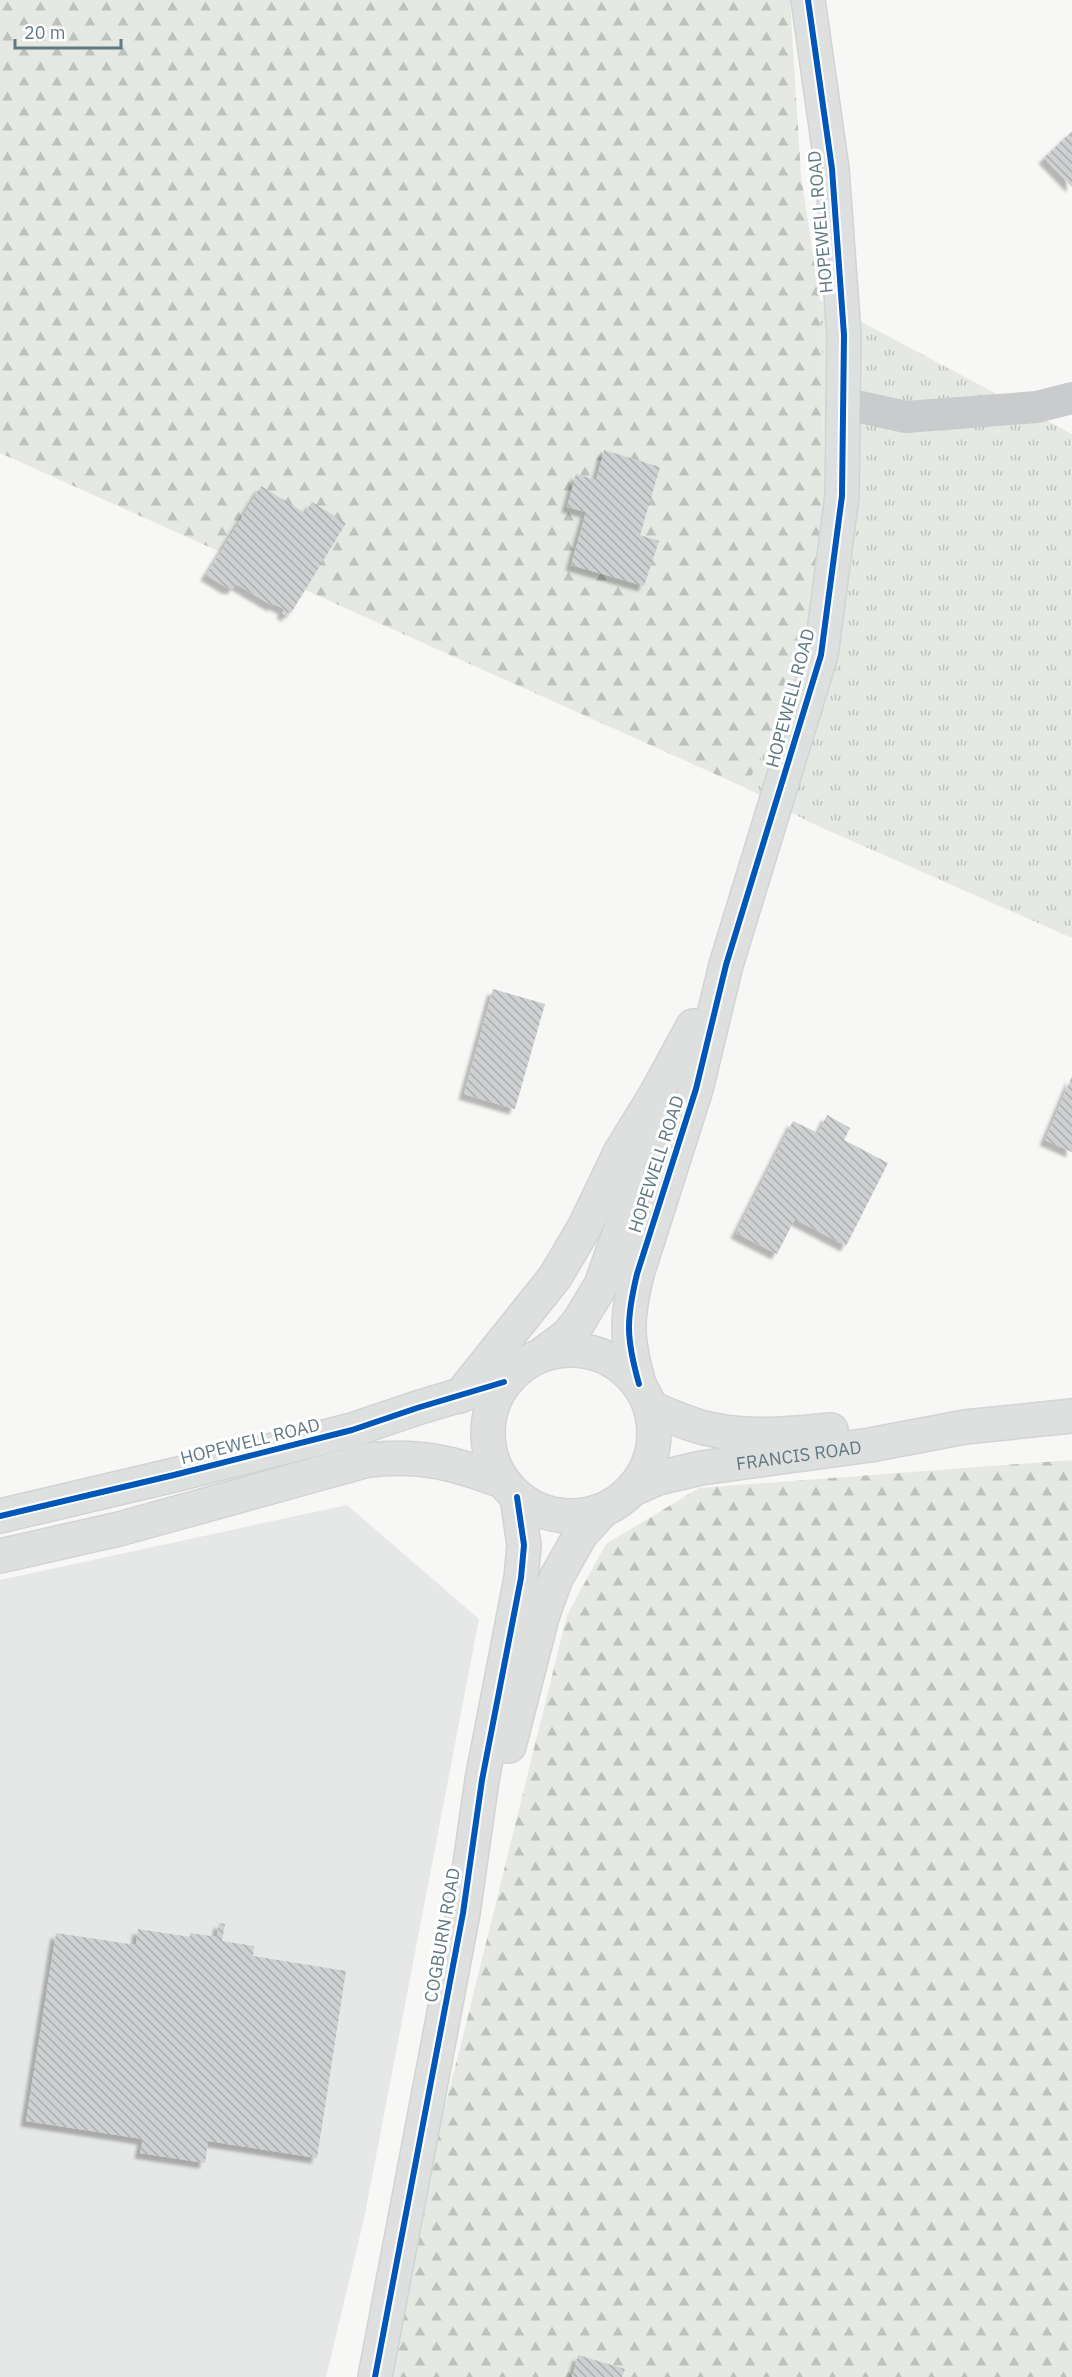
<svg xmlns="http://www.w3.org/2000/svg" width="1072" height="2377" font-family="'IBM Plex Sans',sans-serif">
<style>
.built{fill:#e6e7e7}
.grass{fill:url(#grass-tufts)}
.forest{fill:url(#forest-firs)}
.building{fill:url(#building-back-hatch);filter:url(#shadow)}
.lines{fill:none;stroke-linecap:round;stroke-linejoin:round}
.secondary-casing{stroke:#d2d4d4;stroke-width:36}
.street{stroke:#c9cbcc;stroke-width:32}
.secondary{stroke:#dedfdf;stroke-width:33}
.cycleway-casing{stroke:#fff;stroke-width:10}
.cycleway{stroke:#0057b8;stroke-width:6}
.labels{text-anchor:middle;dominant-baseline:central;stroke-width:6;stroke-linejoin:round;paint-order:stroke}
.street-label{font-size:18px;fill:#617982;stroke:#fff}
</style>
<defs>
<pattern id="grass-tufts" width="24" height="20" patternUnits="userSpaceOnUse" patternTransform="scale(1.5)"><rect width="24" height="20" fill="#e6e9e3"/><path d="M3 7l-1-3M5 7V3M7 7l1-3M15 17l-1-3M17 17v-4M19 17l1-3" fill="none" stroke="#bec2bd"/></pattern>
<pattern id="forest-firs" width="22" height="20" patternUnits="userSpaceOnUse" patternTransform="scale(1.5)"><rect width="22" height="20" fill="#e6e9e3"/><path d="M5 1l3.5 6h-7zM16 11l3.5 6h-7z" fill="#bec2bd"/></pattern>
<pattern id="building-back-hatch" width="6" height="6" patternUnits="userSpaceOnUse" patternTransform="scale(1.5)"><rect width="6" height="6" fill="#ced0d1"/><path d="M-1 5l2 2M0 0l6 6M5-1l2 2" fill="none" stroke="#abaeaf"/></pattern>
<filter id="shadow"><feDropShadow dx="-5.5" dy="5.5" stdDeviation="1.5" flood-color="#0004"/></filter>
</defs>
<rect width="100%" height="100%" fill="#f7f7f6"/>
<polygon class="built" points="347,1505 479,1619 364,2219 326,2377 0,2377 0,1580"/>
<polygon class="grass" points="820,300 1072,434 1072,938 809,822 746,788 829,607"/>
<g class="forest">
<polygon points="0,0 790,0 801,175 820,301 829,607 746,788 0,453"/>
<polygon points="1072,1460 1072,2377 374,2377 461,2044 567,1615 606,1544 699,1488"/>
</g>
<g class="building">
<polygon points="1072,131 1072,187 1044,158"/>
<polygon points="604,450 660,467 640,535 659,541 644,586 571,565 586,512 567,507 576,474 596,480"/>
<polygon points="261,486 305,513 312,502 346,523 291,613 289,612 287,616 282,613 284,609 274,604 273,606 236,584 233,589 227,588 206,575"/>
<polygon points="493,989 545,1004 515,1109 464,1094"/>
<polygon points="1072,1076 1072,1152 1045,1140"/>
<polygon points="827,1115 850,1128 844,1140 888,1163 846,1246 795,1219 777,1254 736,1233 793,1121 818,1133"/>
<polygon points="219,1923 225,1924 222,1941 254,1946 253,1956 346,1971 317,2158 208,2141 205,2163 140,2153 143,2139 26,2121 56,1933 136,1945 138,1929 190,1937 190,1933 217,1937"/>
<polygon points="578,2355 625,2369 622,2377 572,2377"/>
</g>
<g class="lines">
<g class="secondary-casing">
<g id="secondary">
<circle cx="571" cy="1433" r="83"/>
<polyline points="544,1353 567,1336 578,1323 601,1285 665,1105"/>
<path d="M639,1384C626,1338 626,1320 637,1274L696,1089L726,965L821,655L842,496L844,335L832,169L808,0"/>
<polyline points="460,1396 555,1277 584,1228 620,1153 655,1096 693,1026"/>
<path d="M651,1408C670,1416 689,1425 709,1429C748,1438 791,1434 831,1430"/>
<path id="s1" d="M633,1489L658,1478L701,1468L870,1445L965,1427L1072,1416"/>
<polyline points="0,1516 174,1475 352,1430 417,1408 504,1382"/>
<path d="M0,1556L119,1529L368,1460C420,1454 454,1463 502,1481"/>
<polyline points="509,1746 542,1617 556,1578 581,1534 603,1510"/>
<polyline points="375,2377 463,1913 482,1780 521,1578 524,1545 517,1497"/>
</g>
</g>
<polyline class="street" points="842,403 906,417 1037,407 1072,398"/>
<use href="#secondary" class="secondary"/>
<g class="cycleway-casing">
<g id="cycleway">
<path d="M639,1384C626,1338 626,1320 637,1274L696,1089L726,965L821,655L842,496L844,335L832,169L808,0"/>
<polyline points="0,1516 174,1475 352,1430 417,1408 504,1382"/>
<polyline points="375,2377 463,1913 482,1780 521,1578 524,1545 517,1497"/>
</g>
</g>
<use href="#cycleway" class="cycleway"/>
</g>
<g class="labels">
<g class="street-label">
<text transform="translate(820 222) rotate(-95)">HOPEWELL ROAD</text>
<text transform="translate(790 698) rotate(-75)">HOPEWELL ROAD</text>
<text transform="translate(656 1164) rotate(-72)">HOPEWELL ROAD</text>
<text transform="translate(250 1441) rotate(-14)">HOPEWELL ROAD</text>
<text stroke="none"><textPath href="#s1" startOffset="170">FRANCIS ROAD</textPath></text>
<text transform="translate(442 1935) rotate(-80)">COGBURN ROAD</text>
</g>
</g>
<path d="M15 39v9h106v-9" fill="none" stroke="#617982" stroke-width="3"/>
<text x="24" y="39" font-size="18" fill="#617982" stroke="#ffffff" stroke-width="4.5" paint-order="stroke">20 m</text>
</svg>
